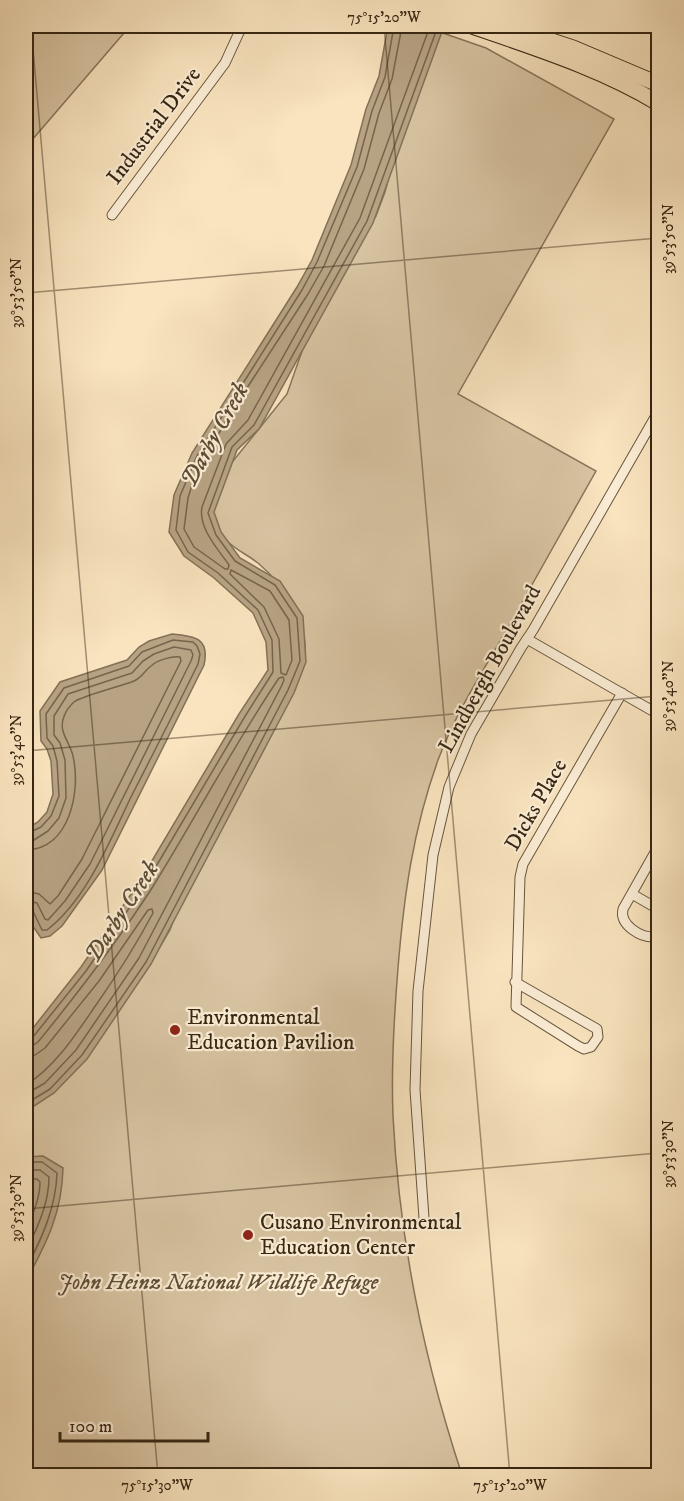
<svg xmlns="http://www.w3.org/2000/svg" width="684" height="1501" font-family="'IM FELL DW Pica',serif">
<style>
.green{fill:#d8c4a2;stroke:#87755a;stroke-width:1.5}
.water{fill:#b7a384;stroke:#837156;stroke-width:1.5}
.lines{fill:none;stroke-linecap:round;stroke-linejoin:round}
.shore{stroke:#76644b;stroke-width:1.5}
.street-casing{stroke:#67563d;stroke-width:11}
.primary-casing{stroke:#362612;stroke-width:17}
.street{stroke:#fbedd5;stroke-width:9}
.primary{stroke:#f9e4bf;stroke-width:15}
.ticks{fill:none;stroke:#362612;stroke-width:1.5;stroke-opacity:0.45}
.poi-dot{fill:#8f2418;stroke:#fbedd5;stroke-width:2}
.labels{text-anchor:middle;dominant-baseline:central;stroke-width:4.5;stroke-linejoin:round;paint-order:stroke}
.street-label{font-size:22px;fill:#362612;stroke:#fbedd5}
.poi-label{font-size:22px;fill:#362612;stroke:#fbedd5;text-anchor:start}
.park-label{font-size:22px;font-style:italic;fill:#5e4e36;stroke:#fbedd5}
.water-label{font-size:24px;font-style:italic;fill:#5d4c34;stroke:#fbedd5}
.neatline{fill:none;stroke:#362612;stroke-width:2}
.ticks-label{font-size:15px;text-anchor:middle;fill:#362612}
</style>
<rect width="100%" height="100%" fill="#f9e4bf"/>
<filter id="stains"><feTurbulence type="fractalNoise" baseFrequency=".00333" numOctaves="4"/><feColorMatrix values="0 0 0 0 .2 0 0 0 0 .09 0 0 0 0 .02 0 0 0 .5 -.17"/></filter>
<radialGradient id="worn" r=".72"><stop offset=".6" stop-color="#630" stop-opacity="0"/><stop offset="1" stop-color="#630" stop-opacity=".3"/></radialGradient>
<g class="green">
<polygon points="26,26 130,26 26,147"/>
<path d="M437,31L486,48L614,119L458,394L596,471C565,527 533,582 502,638C479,677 454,717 438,760C413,830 404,895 398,968C394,1017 391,1067 393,1116C399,1238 424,1360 462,1475L26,1476V1094L148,967L170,930L175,916L304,661C311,624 285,586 258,563C248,555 236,550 227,541C220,535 215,526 210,519L229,466L287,394L314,317L326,294L376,216L385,192L401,131Z"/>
</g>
<g class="water">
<polygon points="388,26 444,26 373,223 259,429 237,450 214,512 221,532 240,558 280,581 303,616 306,662 294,693 151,964 87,1059 54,1093 34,1106 26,1108 26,1037 81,967 140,881 239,714 268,670 266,642 253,613 214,578 184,556 169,532 174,495 192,453 297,287 312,260 351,165 366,109 379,76"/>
<path d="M172,634C195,636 210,638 204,665L102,870L62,926L50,936L41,938L32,925L26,907V829L38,822L47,812L53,794L51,761L47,749L41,741L40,711L60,682L127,660L139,647L149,641Z"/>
<path d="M43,1156L63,1168C62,1213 47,1242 26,1281V1157Z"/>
</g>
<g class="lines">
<g class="shore">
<path d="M402,26L392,79L379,113L364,169L324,266L308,294L230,414L204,459L192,485L188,498L184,529L194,547L225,569H228L229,565C218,549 198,528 202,507L226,444L248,420L360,218L430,26"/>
<polygon points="231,570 270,591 289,620 292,660 286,675 281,673 279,639 264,607 230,574"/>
<path d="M26,834L41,827L51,816L59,796L57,761L53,746L47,738L46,714L64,688L129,666L142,652L173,640L193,642L197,646L200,654L198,664C176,709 153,754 130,799C109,843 86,900 47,930H42L32,909L26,907"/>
<polyline points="26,841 34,840 48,831 59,818 66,798 65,760 60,743 54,735 54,716 68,694 132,673 143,661 154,654 174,647 191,650 193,655 191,661 90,864 65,901 48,920 45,919 37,903 26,900"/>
<path d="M26,850C70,849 81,791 73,756C71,747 65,739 63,731C60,721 66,709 74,702C81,696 122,686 134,681C142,678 144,671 151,666C157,660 172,656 180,657L181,661L82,859L58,896L50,904L39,894L26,891"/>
<polyline points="26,1040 33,1037 86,971 145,885 244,718 273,672 272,640 258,610 218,573 188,552 176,530 180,496 197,456 302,290 317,262 357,167 372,111 385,77 394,26"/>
<path d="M26,1047L32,1046L38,1042C78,993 117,942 152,888C195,819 233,746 279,678L283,677L284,680L281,687L139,958L76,1050L45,1083L26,1094"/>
<path d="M26,1056L35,1055L45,1048L99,981L148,910L152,909L153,913C136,945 117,975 96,1005C76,1034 56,1066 26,1085"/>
<polyline points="26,1102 32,1100 50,1089 82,1055 146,962 288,690 300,661 297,618 275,585 235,561 216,535 208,513 232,447 254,425 367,221 438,26"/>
<path d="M26,1162H42L57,1173C56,1207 42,1238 26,1269"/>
<path d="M26,1170H40L49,1177C49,1204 37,1228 26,1252"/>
<path d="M26,1179H37L40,1182C40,1199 32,1216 26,1232"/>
</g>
<g class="street-casing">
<g id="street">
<polyline points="112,215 225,63 242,26"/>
<polyline points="527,639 658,714"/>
<path d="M658,847L623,909C619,925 641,938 655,937L658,933"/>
<polyline points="632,894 658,909"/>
<polyline points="515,982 597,1029 598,1037 591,1047 584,1049 578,1046 516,1007 520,877 523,864 622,693"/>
<polyline points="424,1218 415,1090 418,991 433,855 449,787 471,734 521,648 533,630 658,412"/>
</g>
</g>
<g class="primary-casing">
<g id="primary">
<path d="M472,26C535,48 600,68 658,103"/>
<polyline points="506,26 573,48 658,84"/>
</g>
</g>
<use href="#street" class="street"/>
<use href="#primary" class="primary"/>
</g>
<path class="ticks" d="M31,26L158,1476M384,26L510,1476M26,293L658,238M26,751L658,696M26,1209L658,1153"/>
<g class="poi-dot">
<circle cx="175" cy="1030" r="6"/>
<circle cx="248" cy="1235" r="6"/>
</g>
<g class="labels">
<g class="street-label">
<text transform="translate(154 126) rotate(-53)">Industrial Drive</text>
<text transform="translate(490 669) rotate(-61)">Lindbergh Boulevard</text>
<text transform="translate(536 805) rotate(-60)">Dicks Place</text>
</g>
<g class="poi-label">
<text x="187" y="1017">Environmental<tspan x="187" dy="25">Education Pavilion</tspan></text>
<text x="260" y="1222">Cusano Environmental<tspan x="260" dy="25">Education Center</tspan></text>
</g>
<g class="park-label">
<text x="218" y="1282">John Heinz National Wildlife Refuge</text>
</g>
<g class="water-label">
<text transform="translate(215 435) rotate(-61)">Darby Creek</text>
<text transform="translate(122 912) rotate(-57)">Darby Creek</text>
</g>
</g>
<rect width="684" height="1501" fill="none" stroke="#f9e4bf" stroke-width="66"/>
<path d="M60 1432v9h148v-9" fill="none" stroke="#362612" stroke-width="3"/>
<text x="69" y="1432" font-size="18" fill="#362612" stroke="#fbedd5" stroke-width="4.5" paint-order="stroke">100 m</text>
<rect x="33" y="33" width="618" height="1435" class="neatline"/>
<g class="ticks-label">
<text x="384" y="22">75°15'20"W</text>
<text transform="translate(668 239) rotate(-90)" y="5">39°53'50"N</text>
<text transform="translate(16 293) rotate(-90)" y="5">39°53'50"N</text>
<text transform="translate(668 696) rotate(-90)" y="5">39°53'40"N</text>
<text transform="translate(16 750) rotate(-90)" y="5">39°53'40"N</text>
<text transform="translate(668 1154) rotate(-90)" y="5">39°53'30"N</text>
<text transform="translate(16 1208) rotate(-90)" y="5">39°53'30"N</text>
<text x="157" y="1490">75°15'30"W</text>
<text x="510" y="1490">75°15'20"W</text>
</g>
<rect width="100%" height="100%" filter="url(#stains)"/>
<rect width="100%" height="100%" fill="url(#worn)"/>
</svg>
